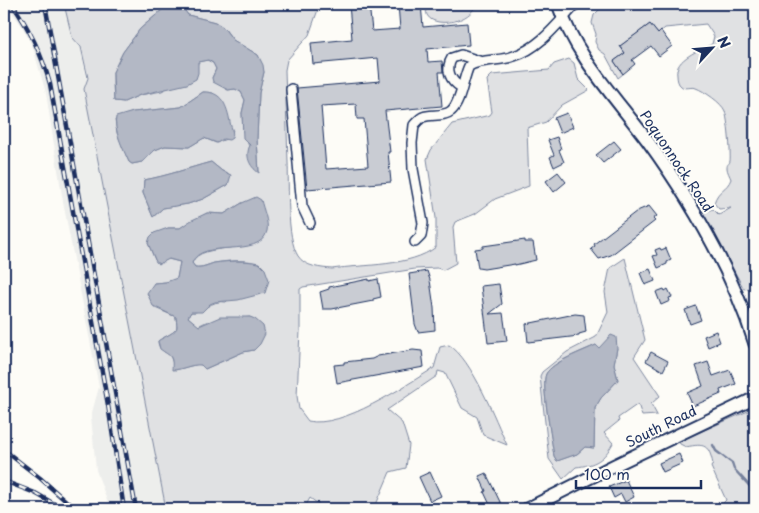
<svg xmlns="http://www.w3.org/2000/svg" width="759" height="513" font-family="'Playpen Sans',sans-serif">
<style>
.built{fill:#edeeec}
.green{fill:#e0e1e3;stroke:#7e88a0;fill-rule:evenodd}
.water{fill:#b3b8c5;stroke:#76819c}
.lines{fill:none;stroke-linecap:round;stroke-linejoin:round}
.stream{stroke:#76819c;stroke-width:2.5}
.building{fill:#c9ccd3;stroke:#1b2f5e;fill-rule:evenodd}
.minor-casing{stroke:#1b2f5e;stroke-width:12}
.major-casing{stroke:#1b2f5e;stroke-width:15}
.minor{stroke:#fdfcf7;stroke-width:9}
.major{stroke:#fdfcf7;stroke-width:11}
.rail-casing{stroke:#1b2f5e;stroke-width:4.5}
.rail{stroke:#fdfcf7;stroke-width:2.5;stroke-dasharray:8;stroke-linecap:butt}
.labels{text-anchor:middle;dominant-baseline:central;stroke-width:4;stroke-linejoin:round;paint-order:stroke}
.street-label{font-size:14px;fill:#1b2f5e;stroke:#fdfcf7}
</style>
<rect width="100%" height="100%" fill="#fdfcf7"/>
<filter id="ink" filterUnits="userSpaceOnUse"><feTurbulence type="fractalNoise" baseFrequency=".02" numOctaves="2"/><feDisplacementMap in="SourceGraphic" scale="10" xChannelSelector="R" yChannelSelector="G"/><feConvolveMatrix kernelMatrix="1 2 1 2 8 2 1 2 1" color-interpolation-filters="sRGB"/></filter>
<g filter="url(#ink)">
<polygon class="built" points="6,4 73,4 166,509 110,509 96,470 91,416 99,387 63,202 46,93 33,48 22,26"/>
<g class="green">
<path d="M64,4H320L309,35L287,60L285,70C286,101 287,131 288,162C289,185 286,237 298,256C305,267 321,268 332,269C364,264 410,267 436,247V218L427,159L431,150L452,124L490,115L492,112L487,80L492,75L549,70L554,64L569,59L574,63L578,79L589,90L562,105L546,122L527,128L529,186L495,199L475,214L455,222L453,227L456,263L443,270L437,268L415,269L303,287L300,289V331L297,396L299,409L308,421C342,429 404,386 434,368L440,347L449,345C472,359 495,419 507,445L483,435L477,417L462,408L445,373L438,371L437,376L387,410L402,423L409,445L406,468L390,472L375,507L368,509H325L310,498L304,509H166L84,89L88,78L81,47L72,37ZM182,7L188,15L215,22L225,29L233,40L258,55L264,72L259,93L257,139L259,172L243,131L242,113L245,100L241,92L235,89L228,90L212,78L216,69L213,63L207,60L198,62L197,69L162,91L140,95L124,102L114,101L113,84V72L123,52L140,29L163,9ZM203,92L213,93L233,131L226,139L216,143L204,138L189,147L165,146L155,150L142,162L132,164L129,162L117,133L115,120L133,112L181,107ZM211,162L222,171L228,173V185L203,199L188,204L163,208L153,217L143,193L144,180C167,176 189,168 211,162ZM242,203L263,208C264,216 268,223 266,231C262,256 200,240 192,263L195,267C202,268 207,265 214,263C227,261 249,258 261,265L226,302C210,299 204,314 191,312L188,317L198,326L206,322L250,317L254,350L243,352L205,369L201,365L198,364L175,370L170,355C164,352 158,349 158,341C163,337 178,332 177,326C177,323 176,320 176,317L155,308L154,283L166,282L177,279L180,262L168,259L159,264L155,260L148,243L168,228H180L207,213L224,214Z"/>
<path d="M428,4H476C470,27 416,30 428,4Z"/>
<path d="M605,4H755V287L744,289L702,212L713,209L719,215L731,208L719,209L714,203C718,189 727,190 731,179C730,176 727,171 727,168C727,163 729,165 730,161C731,153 728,119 725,111C722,103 704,91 696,88C691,86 685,90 681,86C678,84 677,79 677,75C674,59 700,50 712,44L714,36L706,24L665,28L658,34L650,24L620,46L625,53L614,61L623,74L618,78L605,54L599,50L595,42L596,34L592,23L594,15Z"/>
<path d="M625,258L645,340L634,357L660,396L651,404L657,415L642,416L638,404L618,418L619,421L604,433L613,443C604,460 595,465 576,467L563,479L549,459L540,376L542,372L567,352L596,337L608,312L605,292L610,268ZM596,345L599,348H617L614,364L618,380L601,398L595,408L594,448L585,447L577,454L557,461L554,456C552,440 541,386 546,374C552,362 583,351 596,345Z"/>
<path d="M755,408V509H717L726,500L711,467L713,464C709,445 705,443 686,447L680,444L679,441Z"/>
</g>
<g class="water">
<path d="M172,5L182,7L188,15L215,22L223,27L233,40L258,55L263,65L264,72L259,93L257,139L259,173C249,166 245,156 250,145L243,138L242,113L245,100L241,92L235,89L228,90L213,82L212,78L216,69L213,63L208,60L198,62V73L196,79L187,84L140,95L124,102L114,101L113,72L123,52L140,29L163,9Z"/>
<path d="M203,92C222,91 227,106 230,122C231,128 234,132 232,138L229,140L223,139L217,143L204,138L189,147L165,146L155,150L142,162L132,164L129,162C124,151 113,129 116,117L133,112L181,107Z"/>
<path d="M211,162L222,171L231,175L228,185L203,199L188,204L163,208L153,217L143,193L144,180C166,176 189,168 211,162Z"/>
<path d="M256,197L261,200C263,209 269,222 267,231C260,260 201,237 192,263L195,267C202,268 208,265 214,263C228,261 245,260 259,263L265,269L269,280L265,293L238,300L215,302L210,304L202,312H191L188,317L199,326L220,317H250L255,319L263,326L265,334L260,344L254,350L243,352L207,368L205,369L201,365C191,364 182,370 172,370C173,355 171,357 160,349L158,341C163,337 178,332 177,326C177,323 176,320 176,317L153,306L147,293L154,283L166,282L177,278L180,262L169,259L159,264L156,262L148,243L150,237L154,233L168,228H180L190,221L207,213L224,214L242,203Z"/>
<path d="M611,335L616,337L617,348L614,364L618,380L601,398L595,408L594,448L585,447L577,454L557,461L554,456C552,441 541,385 546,374C552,362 584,351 596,345L599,348Z"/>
</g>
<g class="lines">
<polyline class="stream" points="713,445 716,451 732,463 734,469 755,492"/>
</g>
<g class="building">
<path d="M349,4H369L372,31L400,29L398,4H421L423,27L467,23L469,45L427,49L428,62L442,61L443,72H439L442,106L385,111L390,152H388L391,182L307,189L297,88L380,81L378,58L313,64L311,43L352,39ZM356,104L357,119H364L368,166L326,169L321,106Z"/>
<polygon points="650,24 658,34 661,31 672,46 659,56 651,46 632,60 635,64 623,74 614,61 625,53 620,46"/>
<polygon points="567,113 573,127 560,133 554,118"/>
<polygon points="557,137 561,149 559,150 564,162 554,167 550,157 554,155 548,140"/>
<polygon points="614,141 621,149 603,163 596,155"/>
<polygon points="558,172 566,182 554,192 546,181"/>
<polygon points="649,206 657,216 653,219 655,221 611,255 599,259 591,249 595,246 594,244 637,211"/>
<polygon points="525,240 525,242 533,242 536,260 515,265 515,264 484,269 478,268 475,249 483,248 483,246"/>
<polygon points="660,248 661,250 666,248 671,260 667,262 667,264 658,268 653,256 657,255 655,250"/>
<polygon points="650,269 655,281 645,285 640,273"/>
<polygon points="427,271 430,280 434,308 435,330 418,332 415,324 409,274"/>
<polygon points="369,279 369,281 378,279 381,297 373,299 373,301 332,309 323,309 320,292 329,289 329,287"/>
<polygon points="499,284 502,304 489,314 503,313 507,341 488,343 481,286"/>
<polygon points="664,289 665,291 668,289 672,297 669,298 670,301 661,305 656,292"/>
<polygon points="696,306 701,320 690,324 685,310"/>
<polygon points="575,314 584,315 586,332 579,334 579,336 528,342 526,324"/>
<polygon points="716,331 720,342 708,347 704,336"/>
<polygon points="413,350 422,351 424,367 337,383 334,365 344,364 344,362 372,359 378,356"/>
<polygon points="651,352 668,361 663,371 646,361"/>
<polygon points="708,362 713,376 730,370 736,384 720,390 721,394 693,406 687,393 703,386 696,366"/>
<polygon points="679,454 683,463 663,472 659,463"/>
<polygon points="430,472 441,496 430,501 419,477"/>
<polygon points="486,473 502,506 495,509 492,509 484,492 486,491 479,476"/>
<polygon points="626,480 634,497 625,502 621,494 614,498 609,487"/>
</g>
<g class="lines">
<g class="minor-casing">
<g id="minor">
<path d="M461,87C450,81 445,69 452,58L461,55L479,61"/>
<polyline points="291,89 302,206 310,223"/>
<path d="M415,242L421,236L423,223L413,169L412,143L414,125C417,122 420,118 423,117C431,114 444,117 451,111C461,103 463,78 469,66C484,58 499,62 514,56C540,48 558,23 576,4"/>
</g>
</g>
<g class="major-casing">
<g id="major">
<path d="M558,4C575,56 615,97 647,140C692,202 732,270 755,344"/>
<polyline points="527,509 615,465 755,398"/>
</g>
</g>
<use href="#minor" class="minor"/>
<use href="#major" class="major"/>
<g class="rail-casing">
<g id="rail">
<path d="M12,4C30,29 42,55 50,84L108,405L124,509"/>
<polyline points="45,4 136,509"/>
<polyline points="4,450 40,478 75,509"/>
<polyline points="4,481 35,493 63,509"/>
</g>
</g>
<use href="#rail" class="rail"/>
</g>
</g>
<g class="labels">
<g class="street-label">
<text transform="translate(677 161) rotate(56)">Poquonnock Road</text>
<text transform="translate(661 426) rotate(-26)">South Road</text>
</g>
</g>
<rect width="759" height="513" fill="none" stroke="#fdfcf7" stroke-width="20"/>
<rect x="10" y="10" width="739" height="493" fill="none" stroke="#1b2f5e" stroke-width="2" filter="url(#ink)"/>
<g transform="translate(712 48) rotate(64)" stroke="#fdfcf7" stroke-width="4" paint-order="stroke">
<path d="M0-4L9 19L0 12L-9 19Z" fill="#1b2f5e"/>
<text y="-8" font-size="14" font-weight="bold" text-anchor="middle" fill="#1b2f5e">N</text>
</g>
<path d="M576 480v8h125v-8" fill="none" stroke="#1b2f5e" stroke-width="2.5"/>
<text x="584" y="480" font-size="15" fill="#1b2f5e" stroke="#fdfcf7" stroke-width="4" paint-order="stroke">100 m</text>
</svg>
